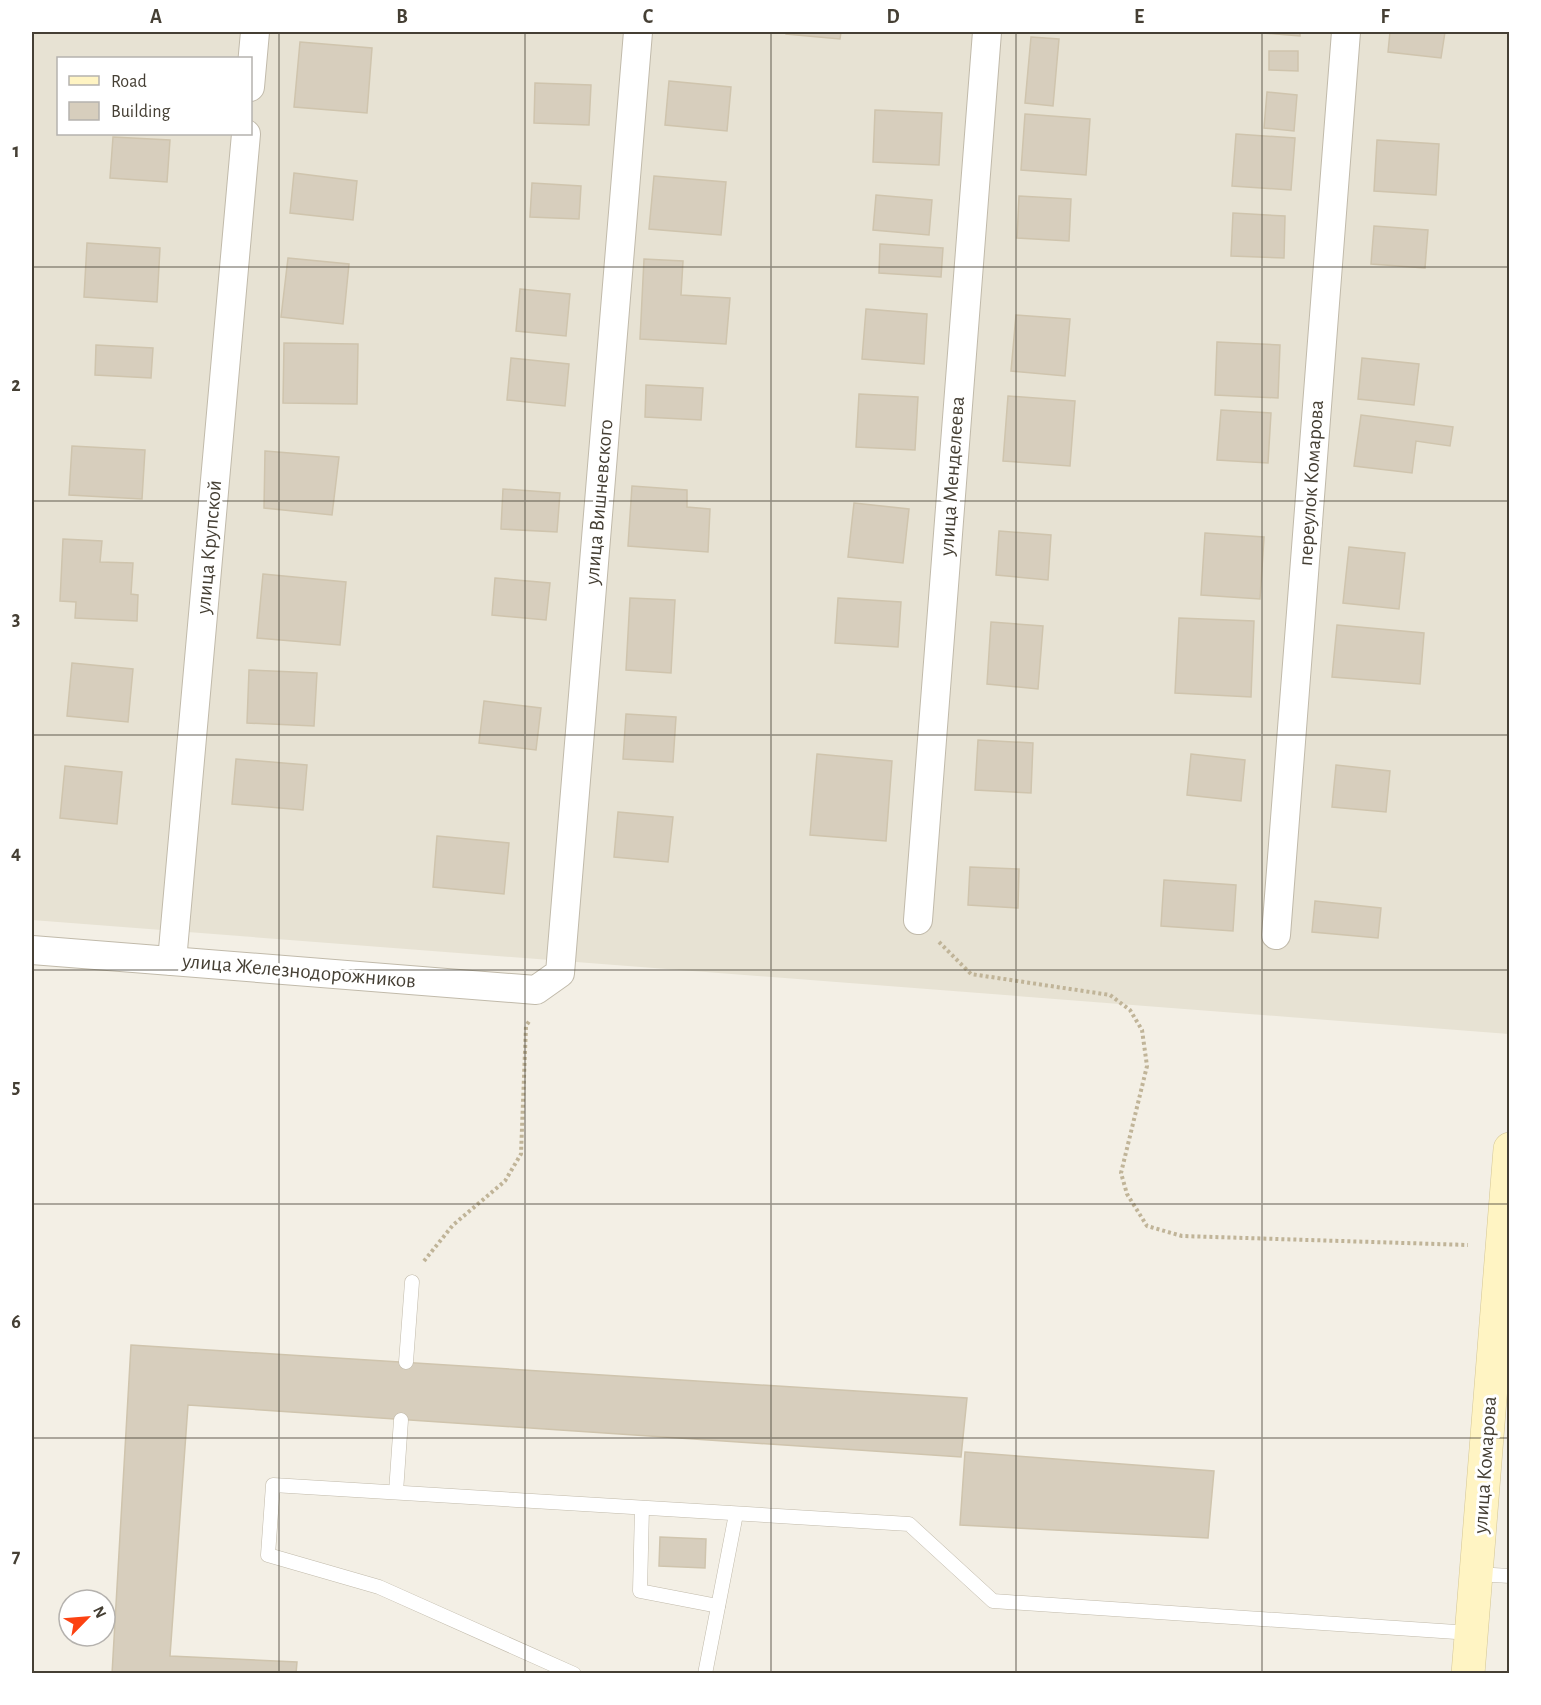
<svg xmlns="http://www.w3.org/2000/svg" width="1541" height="1705" font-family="'Alegreya Sans',sans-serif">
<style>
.residential{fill:#e7e2d3;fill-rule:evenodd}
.building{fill:#d7cebd;stroke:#cfc4ad;stroke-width:1.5}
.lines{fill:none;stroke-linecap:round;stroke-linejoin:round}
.lane-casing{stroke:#c1baaa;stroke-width:15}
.street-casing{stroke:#c1baaa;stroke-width:30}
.secondary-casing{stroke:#d4c694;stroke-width:34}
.path{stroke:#c0b498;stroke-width:4;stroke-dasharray:3 3;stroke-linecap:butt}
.lane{stroke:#fff;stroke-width:14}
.street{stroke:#fff;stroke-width:28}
.secondary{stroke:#fff4c3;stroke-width:33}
.grid{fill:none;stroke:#453f34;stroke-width:1.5;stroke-opacity:0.55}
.labels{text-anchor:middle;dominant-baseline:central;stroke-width:6;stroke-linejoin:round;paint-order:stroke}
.street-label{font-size:21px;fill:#453f34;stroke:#fff}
.neatline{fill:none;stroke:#453f34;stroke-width:2}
.grid-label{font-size:20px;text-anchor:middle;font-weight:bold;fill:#453f34}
</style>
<rect width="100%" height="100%" fill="#f3efe5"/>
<path class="residential" d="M32,32H1509V1034L32,920ZM58,58H250V134H58Z"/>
<g class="building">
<polygon points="786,32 841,32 840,39 786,34"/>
<polygon points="1250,32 1300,32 1300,36"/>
<polygon points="1390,32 1445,32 1441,58 1388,52"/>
<polygon points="1031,37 1059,39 1053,106 1025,103"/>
<polygon points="300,42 372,48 367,113 294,107"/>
<polygon points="1269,51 1298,51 1298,71 1269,70"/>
<polygon points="669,81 731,87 727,131 665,125"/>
<polygon points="535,83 591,85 589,125 534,123"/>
<polygon points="1267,92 1297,95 1294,131 1264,128"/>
<polygon points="875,110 942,113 939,165 873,162"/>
<polygon points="1025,114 1090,119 1086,175 1021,170"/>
<polygon points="1236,134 1295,138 1291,190 1232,186"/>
<polygon points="113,137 170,140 167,182 110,178"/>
<polygon points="1377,140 1439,144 1436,195 1374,191"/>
<polygon points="294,173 357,181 353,220 290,213"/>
<polygon points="654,176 726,182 721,235 649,229"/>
<polygon points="532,183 581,186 579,219 530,217"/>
<polygon points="876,195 932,200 929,235 873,230"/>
<polygon points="1019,196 1071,199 1069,241 1017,238"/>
<polygon points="1233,213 1285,216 1284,258 1231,256"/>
<polygon points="1374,226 1428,230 1425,268 1371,264"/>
<polygon points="87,243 160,248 157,302 84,297"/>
<polygon points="880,244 943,248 941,277 879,273"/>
<polygon points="288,258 349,264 343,324 281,317"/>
<polygon points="644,259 683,261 681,295 730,298 726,344 640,339"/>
<polygon points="520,289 570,294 566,336 516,331"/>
<polygon points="866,309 927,314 924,364 862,359"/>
<polygon points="1016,315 1070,319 1065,376 1011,371"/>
<polygon points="1217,342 1280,345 1278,398 1215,395"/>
<polygon points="284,343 358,344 357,404 283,403"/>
<polygon points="96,345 153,348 151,378 95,375"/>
<polygon points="511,358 569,364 565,406 507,400"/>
<polygon points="1362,358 1419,364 1414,405 1358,399"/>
<polygon points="646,385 703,388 701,420 645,417"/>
<polygon points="859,394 918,397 915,450 856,447"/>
<polygon points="1008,396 1075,401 1070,466 1003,461"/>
<polygon points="1221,410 1271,413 1268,463 1217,460"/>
<polygon points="1361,415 1453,427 1450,446 1416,441 1412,473 1354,466"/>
<polygon points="72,446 145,450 142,499 69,495"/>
<polygon points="265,451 339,457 332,515 264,508"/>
<polygon points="632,486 687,490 687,507 710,509 708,552 628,546"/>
<polygon points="503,489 560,493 557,532 501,529"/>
<polygon points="854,503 909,509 903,563 848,557"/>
<polygon points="999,531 1051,535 1048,580 996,575"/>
<polygon points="1205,533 1264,537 1260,599 1201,595"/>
<polygon points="63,539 102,541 100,562 133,563 131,594 138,595 137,621 75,618 76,602 60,601"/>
<polygon points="1349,547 1405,553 1399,609 1343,603"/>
<polygon points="263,574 346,582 340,645 257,638"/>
<polygon points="495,578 550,583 546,620 492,615"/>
<polygon points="630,598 675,600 671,673 626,670"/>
<polygon points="838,598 901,602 898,647 835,643"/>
<polygon points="1179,618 1254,621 1251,697 1175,693"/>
<polygon points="991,622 1043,626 1038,689 987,684"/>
<polygon points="1337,625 1424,633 1420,684 1332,677"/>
<polygon points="72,663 133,669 128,722 67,716"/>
<polygon points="249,670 317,673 314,726 247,723"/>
<polygon points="484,701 541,708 536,750 479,743"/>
<polygon points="626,714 676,717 673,762 623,759"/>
<polygon points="978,740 1033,743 1031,793 975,790"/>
<polygon points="817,754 892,761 886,841 810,835"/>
<polygon points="1191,754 1245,760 1241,801 1187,795"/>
<polygon points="236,759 307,765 303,810 232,804"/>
<polygon points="1336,765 1390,771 1386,812 1332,807"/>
<polygon points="65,766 122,772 117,824 60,818"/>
<polygon points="618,812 673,817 668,862 614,857"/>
<polygon points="437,836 509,843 504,894 433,887"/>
<polygon points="970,867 1019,869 1018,908 968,905"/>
<polygon points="1164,880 1236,885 1233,931 1161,926"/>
<polygon points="1315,901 1381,908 1378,938 1312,932"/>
<polygon points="131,1345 967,1398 961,1457 188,1405 170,1656 297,1662 296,1674 112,1674"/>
<polygon points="965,1452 1214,1471 1208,1538 960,1525"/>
<polygon points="660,1537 706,1539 705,1568 659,1566"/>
</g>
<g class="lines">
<g class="lane-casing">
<g id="lane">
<polyline points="406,1362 412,1282"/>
<polyline points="396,1492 401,1420"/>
<polyline points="642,1508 640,1591 718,1606"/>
<polyline points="1476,1574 1510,1576"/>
<polyline points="574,1674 379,1587 268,1555 273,1485 909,1524 993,1601 1471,1633"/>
<polyline points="705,1674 736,1514"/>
</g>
</g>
<g class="street-casing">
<g id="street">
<polyline points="250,87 255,32"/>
<polyline points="918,920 987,32"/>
<polyline points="1276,935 1346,32"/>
<polyline points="32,950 536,990 560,973 638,32"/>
<polyline points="172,961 246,134"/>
</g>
</g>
<g class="secondary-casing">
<polyline id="secondary" points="1468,1674 1510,1149"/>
</g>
<g class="path">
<polyline points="939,942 971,974 1110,995 1130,1010 1142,1030 1147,1066 1121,1173 1127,1194 1147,1226 1182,1236 1468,1245"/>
<polyline points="424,1261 453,1225 505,1181 521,1154 526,1026 530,1020"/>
</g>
<use href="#lane" class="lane"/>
<use href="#street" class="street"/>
<use href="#secondary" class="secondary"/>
</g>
<path class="grid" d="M279,32V1674M525,32V1674M771,32V1674M1016,32V1674M1262,32V1674M32,267H1510M32,501H1510M32,735H1510M32,970H1510M32,1204H1510M32,1438H1510"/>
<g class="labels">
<g class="street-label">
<text transform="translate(952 476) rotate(-86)">улица Менделеева</text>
<text transform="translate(1311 483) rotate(-86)">переулок Комарова</text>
<text transform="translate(599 502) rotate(-85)">улица Вишневского</text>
<text transform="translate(209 547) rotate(-85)">улица Крупской</text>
<text transform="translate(299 971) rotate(5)">улица Железнодорожников</text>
<text transform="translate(1485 1465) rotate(-86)">улица Комарова</text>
</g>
</g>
<rect width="1541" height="1705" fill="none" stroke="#ffffff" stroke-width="66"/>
<rect x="57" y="57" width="195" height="78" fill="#ffffff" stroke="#b5b2ae" stroke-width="1.5"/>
<rect x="69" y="76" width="30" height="9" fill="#fff4c3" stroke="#b5b2ae" stroke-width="1.5"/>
<text x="111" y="87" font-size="18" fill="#453f34">Road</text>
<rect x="69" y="102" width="30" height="18" fill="#d7cebd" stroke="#b5b2ae" stroke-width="1.5"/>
<text x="111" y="117" font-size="18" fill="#453f34">Building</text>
<g transform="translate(87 1618) rotate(65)"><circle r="28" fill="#ffffff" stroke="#b5b2ae" stroke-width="1.5"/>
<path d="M0-4.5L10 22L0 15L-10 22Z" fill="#fc4212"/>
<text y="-9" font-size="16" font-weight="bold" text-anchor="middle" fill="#453f34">N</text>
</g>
<rect x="33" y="33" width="1475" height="1639" class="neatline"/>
<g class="grid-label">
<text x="156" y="23">A</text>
<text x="402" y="23">B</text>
<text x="648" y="23">C</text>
<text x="893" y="23">D</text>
<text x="1139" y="23">E</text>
<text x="1385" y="23">F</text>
<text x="16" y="157">1</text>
<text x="16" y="391">2</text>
<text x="16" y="625">3</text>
<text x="16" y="859">4</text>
<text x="16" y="1093">5</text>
<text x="16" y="1328">6</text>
<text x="16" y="1562">7</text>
</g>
</svg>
